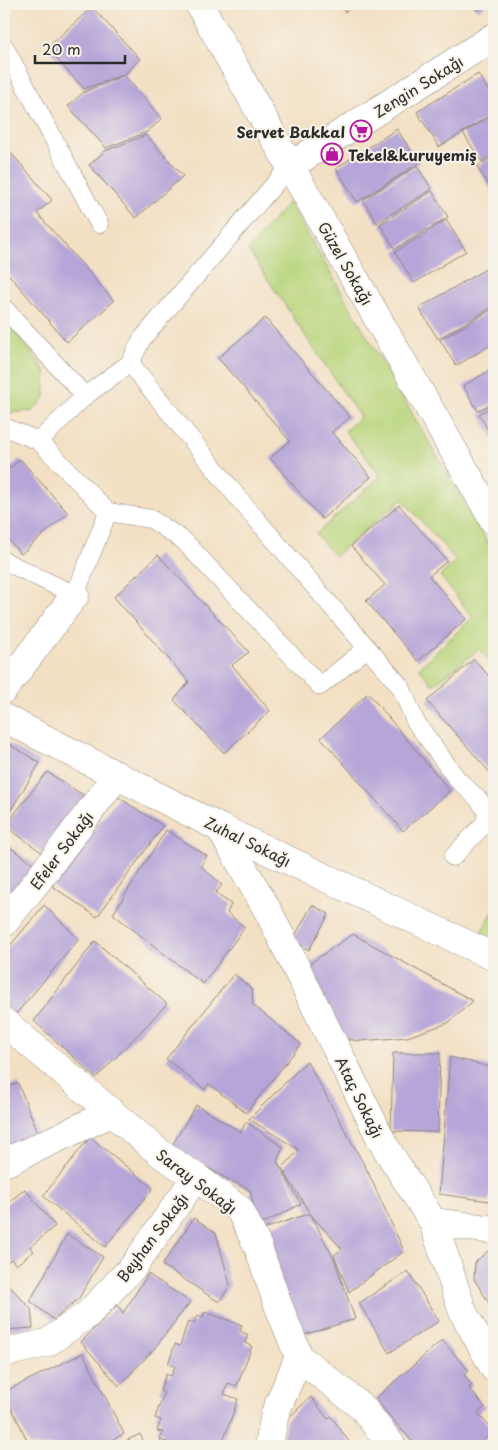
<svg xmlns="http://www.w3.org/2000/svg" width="498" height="1450" font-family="'Playpen Sans',sans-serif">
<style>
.green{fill:#b8d57b;stroke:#728053}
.building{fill:#b6a5d8}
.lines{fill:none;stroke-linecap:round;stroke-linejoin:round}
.lane-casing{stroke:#8f8678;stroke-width:19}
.street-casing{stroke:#8f8678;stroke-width:29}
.lane{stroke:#fff;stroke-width:18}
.street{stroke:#fff;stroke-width:28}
.labels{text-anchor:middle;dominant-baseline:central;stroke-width:4;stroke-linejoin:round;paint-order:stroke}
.street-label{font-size:15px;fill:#2b2b2b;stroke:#f7f3e8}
.poi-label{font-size:15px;font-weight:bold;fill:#2b2b2b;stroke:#f7f3e8;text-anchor:end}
</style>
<rect width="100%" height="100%" fill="#f7f3e8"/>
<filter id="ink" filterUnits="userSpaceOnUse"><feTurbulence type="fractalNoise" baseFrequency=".02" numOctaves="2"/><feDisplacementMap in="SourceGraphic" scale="10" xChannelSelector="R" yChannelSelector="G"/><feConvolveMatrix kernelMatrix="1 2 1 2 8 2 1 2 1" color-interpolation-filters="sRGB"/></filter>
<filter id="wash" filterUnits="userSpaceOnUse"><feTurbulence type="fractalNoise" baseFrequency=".0096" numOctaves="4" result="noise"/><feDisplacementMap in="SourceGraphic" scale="20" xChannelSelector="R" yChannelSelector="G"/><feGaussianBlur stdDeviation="1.12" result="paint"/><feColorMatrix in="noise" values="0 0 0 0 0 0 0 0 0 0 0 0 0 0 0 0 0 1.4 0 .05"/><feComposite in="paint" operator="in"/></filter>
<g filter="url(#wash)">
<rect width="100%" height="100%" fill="#f3e0c4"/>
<g class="green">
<polygon points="289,202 494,554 494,666 479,649 433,685 419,668 473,617 440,576 456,560 402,499 335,556 316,534 381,476 345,431 360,417 248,250"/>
<polygon points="4,321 16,333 45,370 45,397 33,411 7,413 4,412"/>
<polygon points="494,910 494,940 481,932"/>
</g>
<g id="blocks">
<g class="building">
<polygon points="337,4 355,4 345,12"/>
<polygon points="471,4 487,4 478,11"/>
<polygon points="92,7 140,59 125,74 84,89 47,48"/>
<polygon points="478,74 494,100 494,113 439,147 417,112"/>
<polygon points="124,75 162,119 147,132 106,148 68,106 84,92"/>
<polygon points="494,114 494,153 482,162 463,133"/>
<polygon points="397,129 419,163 357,202 336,168"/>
<polygon points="146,135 183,176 136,218 89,165 105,151"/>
<polygon points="4,145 52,200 37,213 114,301 67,342 4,269"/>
<polygon points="494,156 494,194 477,167"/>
<polygon points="417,166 432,189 377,223 363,200"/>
<polygon points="432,191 448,217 395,249 380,224"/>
<polygon points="446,220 466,251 414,283 395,252"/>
<polygon points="489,267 494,276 494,306 438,339 419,308"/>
<polygon points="494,308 494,343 456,366 440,340"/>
<polygon points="265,318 350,417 332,432 371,477 322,519 270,458 290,441 218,358"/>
<polygon points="494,368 494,402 478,411 463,386"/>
<polygon points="494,405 494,440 479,414"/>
<polygon points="20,459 68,513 21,554 4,535 4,473"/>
<polygon points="399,505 447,561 429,576 466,619 418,661 366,601 385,585 351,546"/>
<polygon points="158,555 249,652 232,665 270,711 224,753 174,700 189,682 114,597"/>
<polygon points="474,659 494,682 494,777 427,701"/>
<polygon points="368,693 450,791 403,831 321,738"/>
<polygon points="4,741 40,763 4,821"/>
<polygon points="47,772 88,798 47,856 5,826"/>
<polygon points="118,797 163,826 97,917 52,886"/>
<polygon points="166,830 207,856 201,866 222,885 215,893 231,904 227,913 245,927 203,984 113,914"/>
<polygon points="4,843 37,866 4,903"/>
<polygon points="44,905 79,939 11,1020 4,1012 4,953"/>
<polygon points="312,905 329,914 309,950 292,941"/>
<polygon points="353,934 473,1001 448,1023 407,1037 360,1041 338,1038 309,964"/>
<polygon points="95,941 167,1004 96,1078 34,1021"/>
<polygon points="234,974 252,989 253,1005 301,1044 246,1113 209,1084 205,1090 166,1059"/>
<polygon points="393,1053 440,1053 438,1132 391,1131"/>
<polygon points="450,1057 494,1068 494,1173 489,1201 439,1194"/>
<polygon points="307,1061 367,1170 404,1251 349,1292 334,1255 342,1249 311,1215 282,1168 299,1150 249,1119"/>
<polygon points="18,1083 40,1138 4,1152 4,1088"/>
<polygon points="196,1105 241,1132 246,1122 283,1147 277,1161 301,1204 258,1226 250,1190 222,1176 171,1147"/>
<polygon points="90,1137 153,1188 105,1247 43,1196"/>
<polygon points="25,1189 55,1226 30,1247 34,1251 16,1265 11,1259 4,1265 4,1206"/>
<polygon points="310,1213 334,1259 355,1319 297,1337 264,1229"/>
<polygon points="194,1218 216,1233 230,1285 219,1302 162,1265"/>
<polygon points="67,1234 103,1257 79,1298 54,1320 30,1301"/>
<polygon points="488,1251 494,1251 494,1311 474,1279 475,1262"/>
<polygon points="408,1271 439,1321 389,1353 359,1303"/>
<polygon points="148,1274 190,1302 154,1349 119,1386 81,1342 117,1305 123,1313"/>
<polygon points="4,1280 31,1309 33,1328 4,1330"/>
<polygon points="205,1312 242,1325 240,1331 248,1335 245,1343 252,1346 237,1386 228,1383 224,1394 238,1399 222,1444 215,1442 214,1446 178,1446 160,1440 163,1432 157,1431 161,1420 155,1418 164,1393 160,1391 166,1374 171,1376 175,1366 168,1364 175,1344 180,1346 188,1321 194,1323 197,1315 203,1317"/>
<polygon points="442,1340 469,1371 464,1375 472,1385 469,1388 485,1407 478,1413 494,1432 477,1446 416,1446 375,1399"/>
<polygon points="83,1353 124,1434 99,1446 30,1446 4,1392"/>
<polygon points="311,1397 328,1419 331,1416 352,1446 281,1446 287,1419"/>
<polygon points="140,1434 146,1446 115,1446"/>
</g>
</g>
</g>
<g filter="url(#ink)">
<use href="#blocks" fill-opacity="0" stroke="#8f8678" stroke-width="1"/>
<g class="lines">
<g class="lane-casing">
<g id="lane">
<polyline points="4,46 99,224"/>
<polyline points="4,308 85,396"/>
<polyline points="130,363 239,499 401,687 415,721 457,779 479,800 487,812 485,823 453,857"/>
<polyline points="4,427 39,441"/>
<polyline points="108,512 151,519 184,541 320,686 367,648"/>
<polyline points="4,561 75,595 108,512 39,441 85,396 130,363 142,339 290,166"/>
</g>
</g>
<g class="street-casing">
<g id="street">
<polyline points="199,4 290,166 494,521"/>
<polyline points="290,166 494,37"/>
<polyline points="4,689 75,595"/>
<polyline points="4,718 220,828 494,957"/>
<polyline points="220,828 268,911 384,1145 433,1222 463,1312 494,1368"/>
<polyline points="4,923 39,879 117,775"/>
<polyline points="4,1022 161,1154 196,1177 240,1210 258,1247 277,1302 299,1357 363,1408 392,1446"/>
<polyline points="4,1163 111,1113"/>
<polyline points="433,1222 494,1230"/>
<polyline points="4,1353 47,1343 88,1314 133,1267 196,1177"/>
<polyline points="269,1446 275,1413 299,1357"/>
</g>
</g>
<use href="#lane" class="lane"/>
<use href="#street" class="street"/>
</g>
</g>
<defs>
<g id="supermarket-ring" transform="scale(1.125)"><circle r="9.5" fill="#f7f3e8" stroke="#b5179e" stroke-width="1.5"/><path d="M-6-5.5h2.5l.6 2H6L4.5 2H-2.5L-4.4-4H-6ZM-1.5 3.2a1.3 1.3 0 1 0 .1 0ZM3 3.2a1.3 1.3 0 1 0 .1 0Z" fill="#b5179e"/></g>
<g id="shop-ring" transform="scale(1.125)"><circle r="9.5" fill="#f7f3e8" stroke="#b5179e" stroke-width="1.5"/><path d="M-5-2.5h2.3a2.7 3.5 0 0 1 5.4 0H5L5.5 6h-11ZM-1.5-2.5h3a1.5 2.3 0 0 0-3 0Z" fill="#b5179e"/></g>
</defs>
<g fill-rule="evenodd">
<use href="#supermarket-ring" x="361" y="131"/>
<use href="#shop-ring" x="332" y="154"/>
</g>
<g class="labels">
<g class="street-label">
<text transform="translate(418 86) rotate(-32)">Zengin Sokağı</text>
<text transform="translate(346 263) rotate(60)">Güzel Sokağı</text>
<text transform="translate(248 841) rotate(26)">Zuhal Sokağı</text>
<text transform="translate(61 850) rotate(-53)">Efeler Sokağı</text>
<text transform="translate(360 1097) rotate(64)">Ataç Sokağı</text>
<text transform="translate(197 1181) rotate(37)">Saray Sokağı</text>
<text transform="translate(152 1237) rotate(-53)">Beyhan Sokağı</text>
</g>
<g class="poi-label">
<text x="345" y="131">Servet Bakkal</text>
<text x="348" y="154" text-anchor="start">Tekel&amp;kuruyemiş</text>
</g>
</g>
<rect width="498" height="1450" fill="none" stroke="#f7f3e8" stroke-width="20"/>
<path d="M35 55v8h90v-8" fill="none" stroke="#2b2b2b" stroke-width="2.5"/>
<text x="42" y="55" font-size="15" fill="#2b2b2b" stroke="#f7f3e8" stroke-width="4" paint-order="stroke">20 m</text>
</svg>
